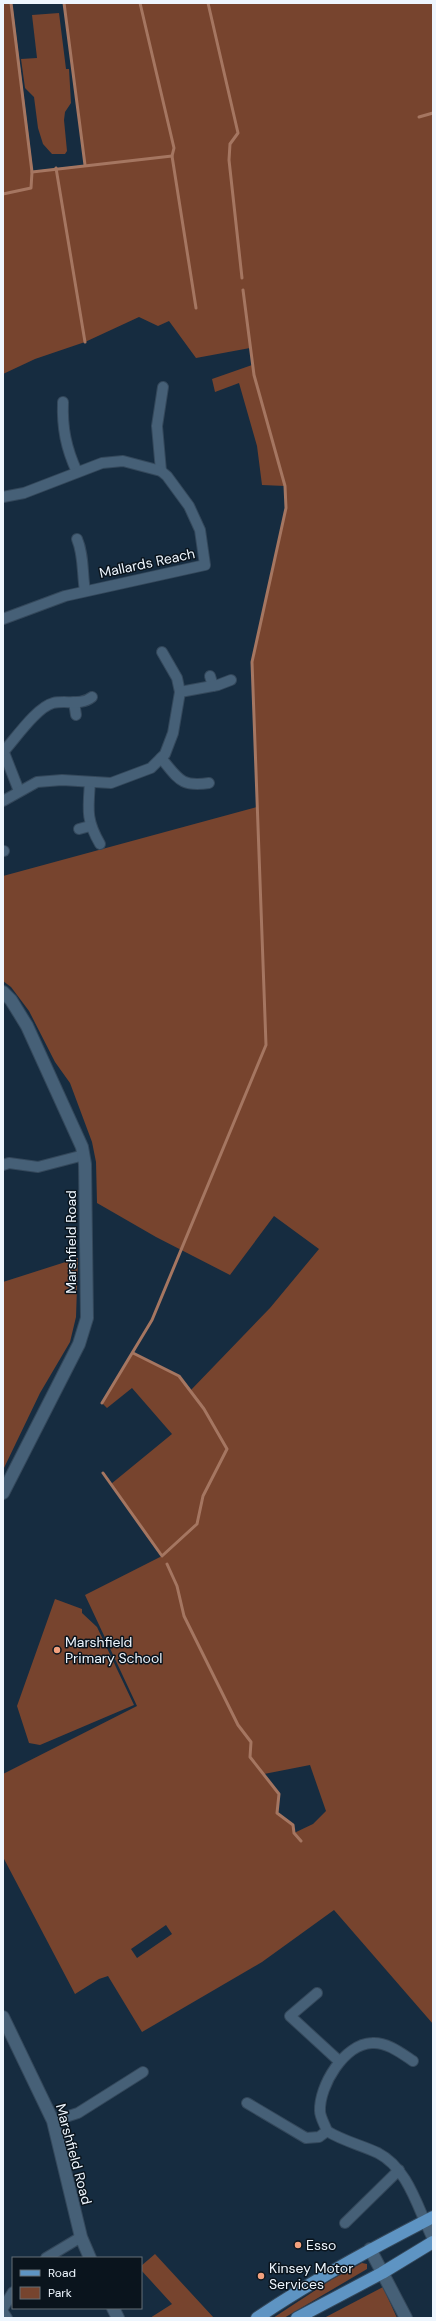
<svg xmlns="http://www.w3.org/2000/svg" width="436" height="2321" font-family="'DM Sans',sans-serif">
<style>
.green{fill:#77442e;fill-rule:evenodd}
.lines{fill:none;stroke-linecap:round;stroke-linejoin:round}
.stream{stroke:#a57661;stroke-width:3}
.minor-casing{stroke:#34485b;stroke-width:12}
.tertiary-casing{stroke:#34485b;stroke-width:14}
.primary-casing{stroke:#34485b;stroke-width:14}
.minor{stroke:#466077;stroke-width:10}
.tertiary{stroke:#466077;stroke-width:12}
.primary{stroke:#5e94c3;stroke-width:12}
.poi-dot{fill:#f2a17e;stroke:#0a141d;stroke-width:1.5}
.labels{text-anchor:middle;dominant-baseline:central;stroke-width:3;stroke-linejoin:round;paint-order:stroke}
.street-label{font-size:14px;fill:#eef6fe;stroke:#0a141d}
.poi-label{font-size:14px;fill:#eef6fe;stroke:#0a141d;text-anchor:start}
</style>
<rect width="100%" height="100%" fill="#162c40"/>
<g class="green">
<path d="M3,3H11L13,10L33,171L85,165L64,3H433V2024L334,1910L262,1962L142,2032L108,1976L99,1979L75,1994L3,1857V1774L137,1706L85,1595L162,1556L111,1484L172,1434L132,1388L107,1408L102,1403L133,1353L179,1376L190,1391L270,1308L319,1249L274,1216L230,1275L156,1237L97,1203L96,1162L92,1142L70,1083L55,1062L29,1011L11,987L3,981V876L257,807L252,662L286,508L285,486L262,485L257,446L239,383L215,392L212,379L252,365L250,348L196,358L169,321L158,326L139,317L85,342L35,359L3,374ZM310,1765L326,1811L313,1824L294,1833L293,1825L277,1813L279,1794L264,1774ZM166,1925L172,1934L137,1958L131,1949Z"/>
<polygon points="59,13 66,69 69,69 71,103 65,112 64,120 67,151 65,154 52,154 43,144 38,128 34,97 25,88 21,59 37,58 32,15"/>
<polygon points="78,1258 76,1317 70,1342 40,1393 3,1470 3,1282"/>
<polygon points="55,1599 82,1609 82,1613 97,1627 134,1705 40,1745 29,1743 17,1706"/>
<polygon points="155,2254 214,2318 150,2318 172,2304 141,2270 141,2266"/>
<polygon points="362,2263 367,2264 367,2269 284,2318 273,2318 331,2280"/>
<polygon points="383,2287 397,2318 324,2318"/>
</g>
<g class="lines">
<g class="stream">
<polyline points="64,3 85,165"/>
<polyline points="140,3 174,148 172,156 196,308"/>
<polyline points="208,3 238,133 230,144 229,160 242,278"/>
<polyline points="419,117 433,113"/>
<polyline points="56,168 85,342"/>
<polyline points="32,172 172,156"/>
<polyline points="3,194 31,188 32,172 11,3"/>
<polyline points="102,1403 152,1320 266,1045 252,662 286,508 285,486 254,375 243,290"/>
<polyline points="103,1473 162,1556 197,1524 203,1496 227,1449 204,1409 179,1376 133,1353"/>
<polyline points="167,1564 177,1586 184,1616 238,1725 251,1742 250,1757 279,1794 277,1813 293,1825 294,1833 301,1841"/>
</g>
<g class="minor-casing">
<g id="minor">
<path d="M63,402C62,428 66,448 77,472"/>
<polyline points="161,471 157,426 163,387"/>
<polyline points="3,497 24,493 102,463 123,461 161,471 167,476 189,506 200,530 205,565 65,596 3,619"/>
<path d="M77,539C84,555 82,573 85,591"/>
<polyline points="162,652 177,678 180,692"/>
<polyline points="210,676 213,686"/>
<polyline points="74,702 76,715"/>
<polyline points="3,750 19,791"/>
<path d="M4,751C15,739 37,707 53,703C66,700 81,706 92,697"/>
<path d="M161,758C179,779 180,787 209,783"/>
<path d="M90,782C88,810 86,820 100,844"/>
<polyline points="3,801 37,782 62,780 111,783 151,768 165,754 173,733 180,692 218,685 231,680"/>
<polyline points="79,829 90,826"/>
<polyline points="3,851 4,851"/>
<polyline points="3,1165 9,1163 38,1167 84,1155"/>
<polyline points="317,1993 290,2016 339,2061"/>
<path d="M247,2103L306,2138L319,2137L327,2131C343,2141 361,2145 378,2153C409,2169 418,2210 433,2239"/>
<polyline points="53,2121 78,2113 143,2072"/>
<path d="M327,2131C325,2125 320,2117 320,2111C319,2086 344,2044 372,2043C387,2042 401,2053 413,2061"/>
<polyline points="345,2223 399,2170"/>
<polyline points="46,2258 81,2237"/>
<polyline points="3,2308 13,2292"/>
<polyline points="3,2312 7,2318"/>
</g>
</g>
<g class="tertiary-casing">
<g id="tertiary">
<polyline points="3,992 11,1000 27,1026 82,1147 85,1164 87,1318 79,1344 3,1493"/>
<polyline points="3,2017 53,2121 81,2237 90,2258"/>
<polyline points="370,2249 406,2318"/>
<polyline points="113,2308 118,2318"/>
</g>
</g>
<g class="primary-casing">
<g id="primary">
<path d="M257,2318C313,2280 373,2248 433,2217"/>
<polyline points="297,2318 382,2273 433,2242"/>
</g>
</g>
<use href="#minor" class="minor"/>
<use href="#tertiary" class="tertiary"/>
<use href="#primary" class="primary"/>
</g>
<g class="poi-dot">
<circle cx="57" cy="1650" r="4"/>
<circle cx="298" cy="2245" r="4"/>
<circle cx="261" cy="2276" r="4"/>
</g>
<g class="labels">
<g class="street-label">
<text transform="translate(147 563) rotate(-12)">Mallards Reach</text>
<text transform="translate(71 1242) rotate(-90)">Marshfield Road</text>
<text transform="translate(74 2154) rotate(75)">Marshfield Road</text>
</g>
<g class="poi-label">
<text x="65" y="1642">Marshfield<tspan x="65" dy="16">Primary School</tspan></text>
<text x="306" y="2245">Esso</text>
<text x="269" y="2268">Kinsey Motor<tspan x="269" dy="16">Services</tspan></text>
</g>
</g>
<rect width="436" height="2321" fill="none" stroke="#eef6fe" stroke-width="8"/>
<rect x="12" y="2257" width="130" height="52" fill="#0a141d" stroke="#656e77"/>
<rect x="20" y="2270" width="20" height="6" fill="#5e94c3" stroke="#656e77"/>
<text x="48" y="2277" font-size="12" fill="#eef6fe">Road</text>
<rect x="20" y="2287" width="20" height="12" fill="#77442e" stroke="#656e77"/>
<text x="48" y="2297" font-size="12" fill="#eef6fe">Park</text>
</svg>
